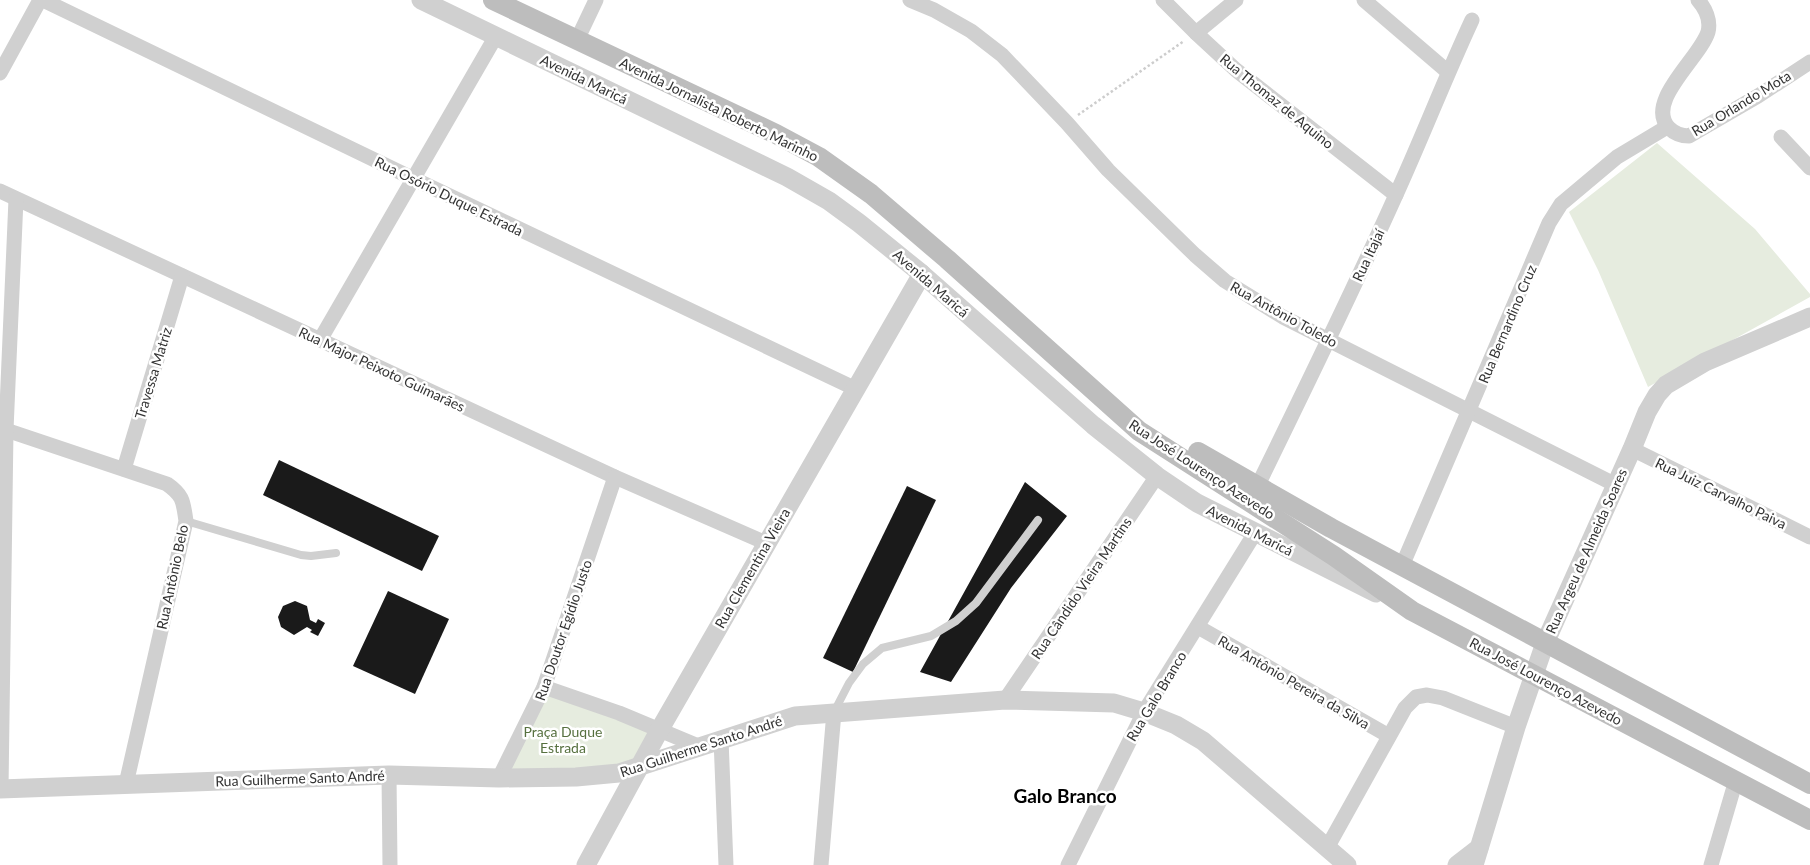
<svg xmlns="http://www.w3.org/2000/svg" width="1810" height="865" font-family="Lato,sans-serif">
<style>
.green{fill:#e6ecdf}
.building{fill:#1a1a1a}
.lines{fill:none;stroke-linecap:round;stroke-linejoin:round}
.path{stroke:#cdcdcd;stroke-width:2.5;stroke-dasharray:2.5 2.5;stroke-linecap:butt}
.service{stroke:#d0d0d0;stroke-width:8}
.minor{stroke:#d0d0d0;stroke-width:15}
.tertiary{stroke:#d0d0d0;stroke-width:19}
.secondary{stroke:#bdbdbd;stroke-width:20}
.labels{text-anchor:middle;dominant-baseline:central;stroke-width:5;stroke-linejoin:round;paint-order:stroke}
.street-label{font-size:14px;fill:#333;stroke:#fff}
.park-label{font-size:14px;fill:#56703f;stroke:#fff}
.district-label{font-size:19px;font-weight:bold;fill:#000;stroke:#fff}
</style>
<rect width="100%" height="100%" fill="#fff"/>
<g class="green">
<polygon points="1657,143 1755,229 1810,294 1810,297 1648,387 1598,270 1569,212"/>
<polygon points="543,691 660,729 639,767 499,778"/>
</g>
<g class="building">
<polygon points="279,460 439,536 422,571 263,495"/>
<polygon points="1025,482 1067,516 1011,588 951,682 920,672"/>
<polygon points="907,486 936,500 853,672 823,658"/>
<polygon points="388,591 449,619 415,694 353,666"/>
<polygon points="295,601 307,606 310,620 316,623 318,619 325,623 318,636 310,632 312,630 307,627 294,635 281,627 278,617 283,606"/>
</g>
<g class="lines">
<polyline class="path" points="1078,115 1184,41"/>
<g class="service">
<polyline points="186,521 301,555 311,556 336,553"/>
<polyline points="834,712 849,683 863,664 882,648 931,636 956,621 976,603 1038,520"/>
</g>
<g class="minor">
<polyline points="43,0 412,178 856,389"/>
<polyline points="910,0 934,10 971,31 1002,55 1067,123 1108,170 1195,255 1225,281 1283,317 1616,485"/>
<polyline points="1163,0 1196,33 1236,70 1396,195"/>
<polyline points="1364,0 1448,72"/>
<path d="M1698,0C1705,8 1711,20 1708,32C1700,58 1644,102 1669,128C1675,134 1681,136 1689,136L1758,96L1810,62"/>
<polyline points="1196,33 1236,0"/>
<polyline points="577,40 596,0"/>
<polyline points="0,73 40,0"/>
<polyline points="1781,137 1810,168"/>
<polyline points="0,191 615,477 766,543"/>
<polyline points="320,340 496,36"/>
<path d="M6,430L167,484C184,496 183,502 186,521L126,784"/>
<polyline points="1632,449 1810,537"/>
<polyline points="124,469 182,276"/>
<path d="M1257,487C1304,391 1351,295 1395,197C1422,138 1445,78 1472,20"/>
<polyline points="1402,566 1549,223 1561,204 1586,183 1617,157 1667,127"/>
<polyline points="1198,627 1389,736"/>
<polyline points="544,687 619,713 698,746"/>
<polyline points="1005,700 1157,476"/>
<polyline points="721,739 726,865"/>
<polyline points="389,775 390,865"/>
<polyline points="499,778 544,687 615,477"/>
<polyline points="1,789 6,430 16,199"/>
<polyline points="1327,848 1405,708 1416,697 1427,695 1443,698 1516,727"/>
<polyline points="821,865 834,712"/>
<polyline points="1068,865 1144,712 1255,533"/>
<polyline points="1711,865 1736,780"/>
</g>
<g class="tertiary">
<polyline points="421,0 787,177 829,201 859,223 922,274 1093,425 1157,476 1197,503 1376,593"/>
<polyline points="0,789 389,775 499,778 576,777 619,773 795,716 1005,700 1114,703 1144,712 1176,725 1203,741 1347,865"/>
<polyline points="586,865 660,729 922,274"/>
<polyline points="1457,865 1479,848"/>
<polyline points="1474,865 1516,727 1545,643 1632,449 1647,412 1657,395 1666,385 1705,362 1810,317"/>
</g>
<g class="secondary">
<polyline points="493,0 776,134 819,157 871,194 947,259 1139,431 1334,556 1412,611 1810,820"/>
<polyline points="1198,452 1331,528 1810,784"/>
</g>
</g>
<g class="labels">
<g class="street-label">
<text transform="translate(584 79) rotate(26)">Avenida Maricá</text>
<text transform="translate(1277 101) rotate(39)">Rua Thomaz de Aquino</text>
<text transform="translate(1741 103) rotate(-31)">Rua Orlando Mota</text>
<text transform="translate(719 109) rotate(26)">Avenida Jornalista Roberto Marinho</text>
<text transform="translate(449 196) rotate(26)">Rua Osório Duque Estrada</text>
<text transform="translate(1368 255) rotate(-65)">Rua Itajaí</text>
<text transform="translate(931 283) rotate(41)">Avenida Maricá</text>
<text transform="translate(1284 314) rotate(29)">Rua Antônio Toledo</text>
<text transform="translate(1507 324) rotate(-67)">Rua Bernardino Cruz</text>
<text transform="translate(382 369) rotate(25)">Rua Major Peixoto Guimarães</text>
<text transform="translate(153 373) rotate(-73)">Travessa Matriz</text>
<text transform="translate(1202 469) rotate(33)">Rua José Lourenço Azevedo</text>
<text transform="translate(1721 493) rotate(26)">Rua Juiz Carvalho Paiva</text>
<text transform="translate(1250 530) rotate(27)">Avenida Maricá</text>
<text transform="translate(1586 551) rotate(-66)">Rua Argeu de Almeida Soares</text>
<text transform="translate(752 568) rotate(-60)">Rua Clementina Vieira</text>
<text transform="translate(172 577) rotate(-78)">Rua Antônio Belo</text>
<text transform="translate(1081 588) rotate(-56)">Rua Cândido Vieira Martins</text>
<text transform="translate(563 630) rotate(-71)">Rua Doutor Egídio Justo</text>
<text transform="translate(1546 681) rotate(28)">Rua José Lourenço Azevedo</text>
<text transform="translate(1294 682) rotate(30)">Rua Antônio Pereira da Silva</text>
<text transform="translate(1156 696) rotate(-59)">Rua Galo Branco</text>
<text transform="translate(701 746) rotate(-18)">Rua Guilherme Santo André</text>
<text transform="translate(300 778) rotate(-2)">Rua Guilherme Santo André</text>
</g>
<g class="park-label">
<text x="563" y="731">Praça Duque<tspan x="563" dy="16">Estrada</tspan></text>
</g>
<g class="district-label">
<text x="1065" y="795">Galo Branco</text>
</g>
</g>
</svg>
